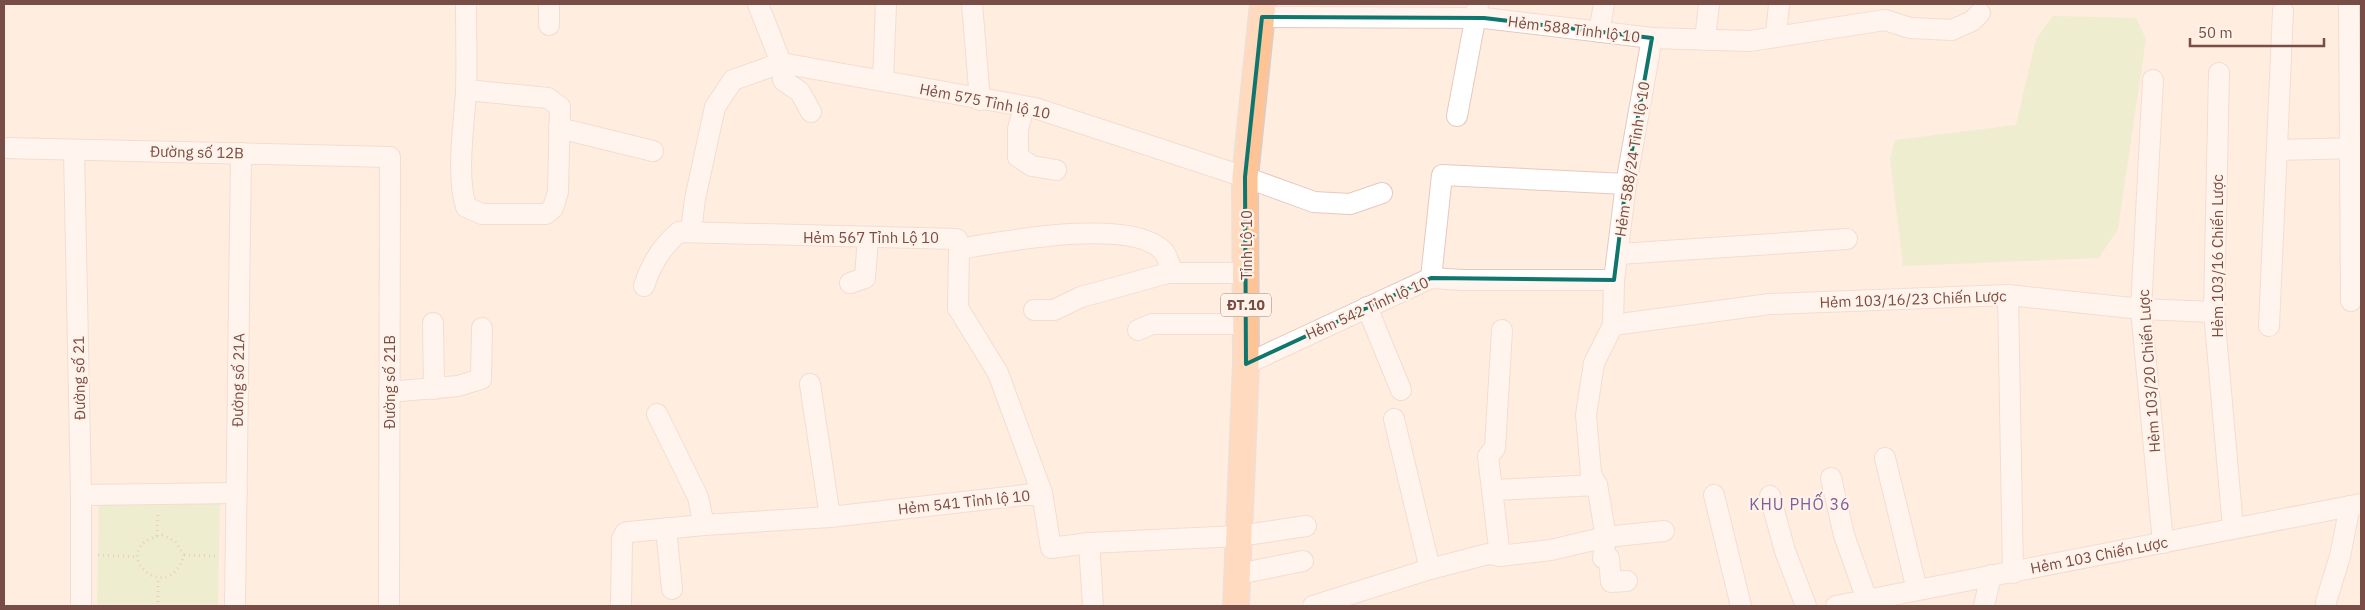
<svg xmlns="http://www.w3.org/2000/svg" width="2365" height="610" font-family="'IBM Plex Sans',sans-serif">
<style>
.green{fill:#daedbd}
.lines{fill:none;stroke-linecap:round;stroke-linejoin:round}
.minor-casing{stroke:#e5c9be;stroke-width:22}
.major-casing{stroke:#d9cdcb;stroke-width:28}
.path{stroke:#dba598;stroke-width:3;stroke-dasharray:1 4;stroke-linecap:butt}
.minor{stroke:#fff;stroke-width:20}
.major{stroke:#ffc496;stroke-width:25}
.marked{fill:none;stroke:#0f766e;stroke-width:4;stroke-linejoin:round}
.labels{text-anchor:middle;dominant-baseline:central;stroke-width:4.5;stroke-linejoin:round;paint-order:stroke}
.shield{fill:#fff2e8;stroke:#a07e76;stroke-width:1}
.shield-label{font-size:14px;font-weight:bold;fill:#784d45}
.street-label{font-size:15px;fill:#784d45;stroke:#fff2e8}
.neighbourhood-label{font-size:16px;letter-spacing:1px;fill:#7c5f9c;stroke:#fff2e8}
</style>
<rect width="100%" height="100%" fill="#ffede0"/>
<g class="green">
<polygon points="2053,16 2136,18 2146,39 2118,229 2099,258 1903,266 1890,158 1895,140 2016,125 2036,39"/>
<polygon points="220,496 218,606 97,606 99,498"/>
</g>
<g class="lines">
<g class="minor-casing">
<g id="minor">
<polyline points="549,4 549,25"/>
<polyline points="758,4 781,63 783,80 800,92 811,112"/>
<polyline points="972,4 980,100"/>
<polyline points="2349,4 2351,301"/>
<polyline points="1262,17 1484,18 1652,38 1750,41 1885,20 1910,28 1952,30 1972,21 1980,13"/>
<polyline points="1599,32 1604,4"/>
<polyline points="1776,36 1779,4"/>
<polyline points="1705,40 1709,4"/>
<polyline points="2219,73 2214,312 2233,528"/>
<polyline points="2153,80 2141,309 2163,543"/>
<polyline points="883,81 886,4"/>
<path d="M466,90L548,98L560,107L558,192L553,208L546,214H482L466,207C456,175 464,126 466,92C467,63 466,33 466,4"/>
<polyline points="1024,107 1018,129 1018,157 1032,166 1056,170"/>
<polyline points="1457,116 1478,4"/>
<polyline points="559,128 653,151"/>
<polyline points="4,148 390,157 389,606"/>
<polyline points="74,150 81,495 81,606"/>
<polyline points="2277,150 2361,148"/>
<polyline points="691,231 695,199 715,107 733,80 781,63 1035,108 1245,177 1314,202 1350,204 1382,193"/>
<path d="M959,249C1001,242 1134,216 1164,252C1168,257 1170,267 1173,273"/>
<polyline points="1619,254 1847,239"/>
<polyline points="1431,278 1442,175 1626,184"/>
<polyline points="850,283 865,278 868,237"/>
<path d="M644,286C651,264 661,247 679,232L957,239L959,249L958,308L998,373L1042,493"/>
<polyline points="2008,295 2013,573"/>
<polyline points="1367,307 1401,390"/>
<polyline points="1034,310 1054,310 1081,297 1168,273 1246,273"/>
<polyline points="433,323 434,389"/>
<polyline points="1613,325 1770,304 2008,295 2141,309 2214,312"/>
<polyline points="2269,326 2283,11"/>
<polyline points="1138,330 1152,324 1246,324"/>
<polyline points="1246,364 1431,278 1463,280 1614,280"/>
<polyline points="810,384 830,517"/>
<polyline points="389,392 458,386 481,379 482,328"/>
<polyline points="657,414 698,497 704,525"/>
<polyline points="1394,419 1430,569"/>
<polyline points="1885,458 1917,590"/>
<polyline points="1831,478 1844,535 1867,600"/>
<polyline points="1493,490 1597,485"/>
<polyline points="81,495 237,493"/>
<polyline points="1714,495 1741,606"/>
<polyline points="1770,496 1785,551 1806,606"/>
<polyline points="666,528 672,589"/>
<polyline points="1089,543 1093,606"/>
<polyline points="1500,556 1488,456 1495,448 1502,330"/>
<polyline points="1238,574 1303,561"/>
<polyline points="1627,581 1611,582 1609,558 1603,558 1606,537 1597,485 1591,474 1586,415 1594,363 1613,325 1614,280 1626,184 1652,38"/>
<polyline points="2326,602 2340,556 2350,506"/>
<polyline points="235,606 241,153"/>
<polyline points="621,606 622,539 625,533 629,532 704,525 830,517 1042,493 1051,548 1089,543 1239,536 1306,526"/>
<polyline points="1313,606 1430,569 1488,554 1500,556 1551,550 1606,537 1664,531"/>
<polyline points="1836,606 2361,504"/>
<polyline points="1984,606 1991,575"/>
</g>
</g>
<g class="major-casing">
<polyline id="major" points="1236,606 1246,364 1245,177 1263,4"/>
</g>
<g class="path">
<path d="M162,535L175,541L184,555C168,610 102,548 162,535Z"/>
<polyline points="157,536 158,512"/>
<polyline points="98,555 137,557"/>
<polyline points="184,555 218,556"/>
<polyline points="158,581 158,606"/>
</g>
<use href="#minor" class="minor"/>
<use href="#major" class="major"/>
</g>
<path d="M0 0H2365V610H0ZM1262,17L1484,18L1652,38L1626,184L1614,280L1431,278L1246,364L1245,177Z" fill="#ffede0" fill-opacity=".55" fill-rule="evenodd"/>
<path class="marked" d="M1262,17L1484,18L1652,38L1626,184L1614,280L1431,278L1246,364L1245,177Z"/>
<g class="labels">
<rect class="shield" x="1221" y="293.5" width="50" height="23" rx="4"/>
<g class="shield-label">
<text x="1246" y="305">ĐT.10</text>
</g>
<g class="street-label">
<text transform="translate(1574 29) rotate(7)">Hẻm 588 Tỉnh lộ 10</text>
<text transform="translate(985 101) rotate(11)">Hẻm 575 Tỉnh lộ 10</text>
<text transform="translate(197 152) rotate(1)">Đường số 12B</text>
<text transform="translate(1632 159) rotate(-81)">Hẻm 588/24 Tỉnh lộ 10</text>
<text x="871" y="237">Hẻm 567 Tỉnh Lộ 10</text>
<text transform="translate(1246 245) rotate(-90)">Tỉnh Lộ 10</text>
<text transform="translate(2217 256) rotate(-90)">Hẻm 103/16 Chiến Lược</text>
<text transform="translate(1913 299) rotate(-2)">Hẻm 103/16/23 Chiến Lược</text>
<text transform="translate(1367 308) rotate(-24)">Hẻm 542 Tỉnh lộ 10</text>
<text transform="translate(2149 371) rotate(-94)">Hẻm 103/20 Chiến Lược</text>
<text transform="translate(79 378) rotate(-91)">Đường số 21</text>
<text transform="translate(238 380) rotate(-89)">Đường số 21A</text>
<text transform="translate(389 382) rotate(-90)">Đường số 21B</text>
<text transform="translate(964 502) rotate(-6)">Hẻm 541 Tỉnh lộ 10</text>
<text transform="translate(2099 555) rotate(-11)">Hẻm 103 Chiến Lược</text>
</g>
<g class="neighbourhood-label">
<text x="1800" y="504">KHU PHỐ 36</text>
</g>
</g>
<rect width="2365" height="610" fill="none" stroke="#784d45" stroke-width="10"/>
<path d="M2190 38v8h134v-8" fill="none" stroke="#784d45" stroke-width="2.5"/>
<text x="2198" y="38" font-size="15" fill="#784d45" stroke="#fff2e8" stroke-width="4" paint-order="stroke">50 m</text>
</svg>
